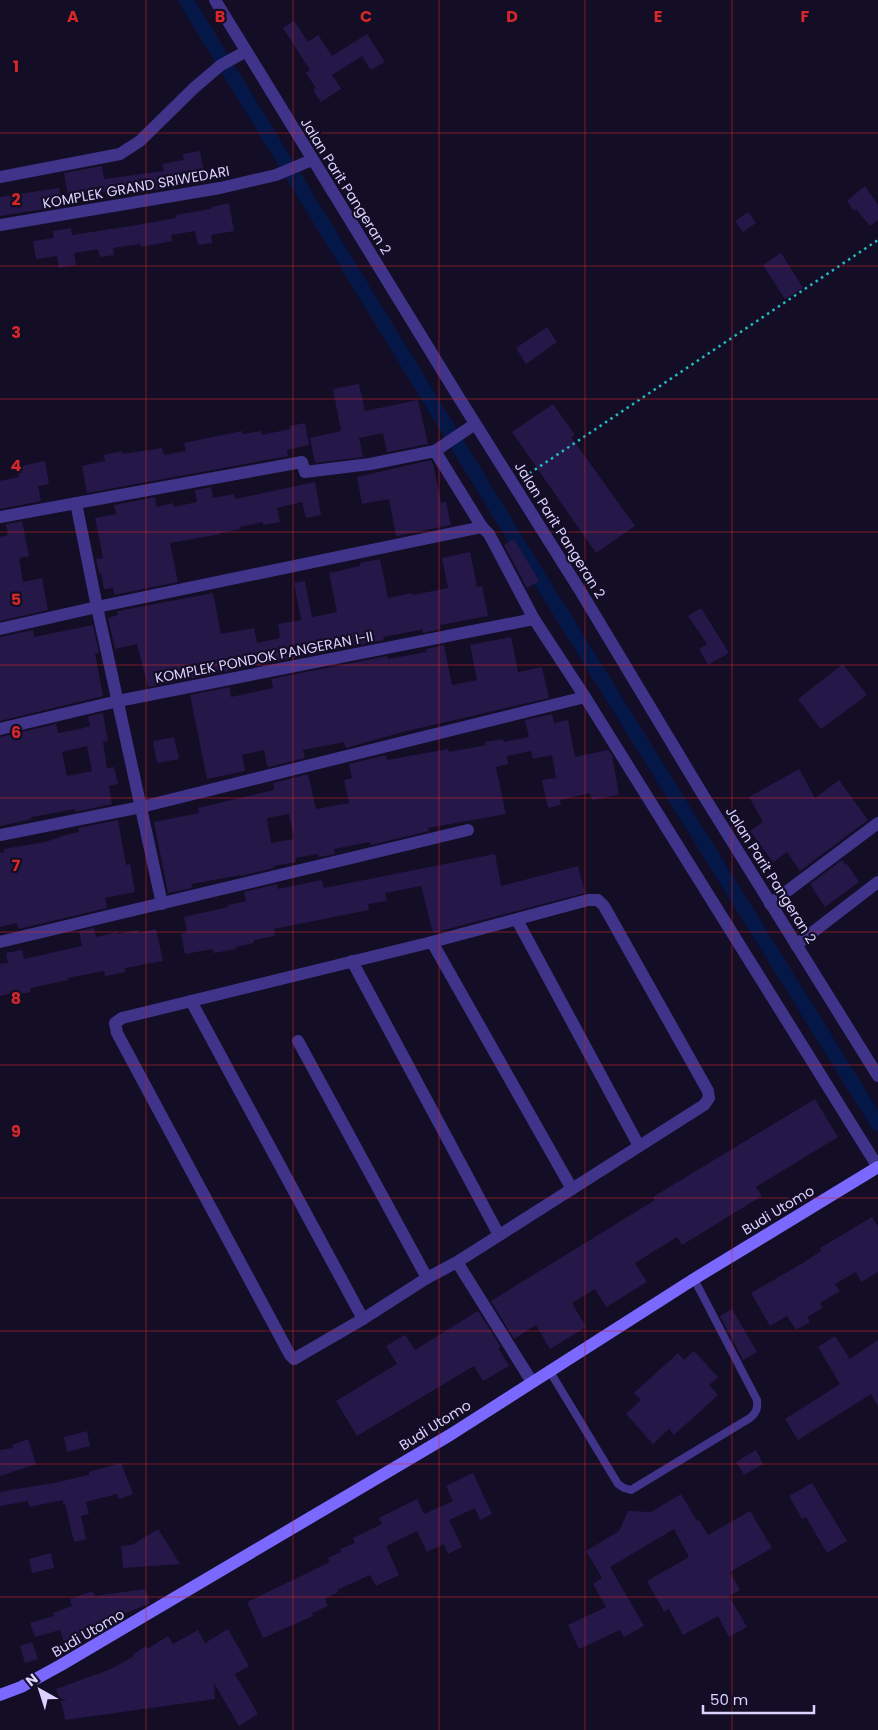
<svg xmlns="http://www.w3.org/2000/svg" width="878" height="1730" font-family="Poppins,sans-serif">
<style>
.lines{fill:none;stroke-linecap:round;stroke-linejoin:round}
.canal{stroke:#051746;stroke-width:15}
.building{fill:#261749;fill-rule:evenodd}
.path{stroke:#24bbc1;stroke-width:2.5;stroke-dasharray:2.5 4;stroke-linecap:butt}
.lane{stroke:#3f3489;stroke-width:8}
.street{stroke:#3f3489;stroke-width:12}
.secondary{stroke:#7b69ff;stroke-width:12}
.grid{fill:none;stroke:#d62828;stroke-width:1;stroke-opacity:0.55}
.labels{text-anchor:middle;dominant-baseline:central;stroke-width:4.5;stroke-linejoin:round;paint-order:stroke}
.street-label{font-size:14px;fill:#dbd2ff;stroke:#130d26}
.grid-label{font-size:16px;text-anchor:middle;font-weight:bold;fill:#d62828;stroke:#130d26;stroke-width:4.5;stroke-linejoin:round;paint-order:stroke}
</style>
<rect width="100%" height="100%" fill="#130d26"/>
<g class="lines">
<polyline class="canal" points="186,0 530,563 878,1124"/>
</g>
<g class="building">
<polygon points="294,21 308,42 318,35 332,56 367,34 385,62 371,70 362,56 332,75 341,89 321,102 313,90 316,88 306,73 310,70 283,28"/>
<polygon points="200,151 206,182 110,197 109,191 68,196 64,173 102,166 104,179 164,171 162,164 184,160 183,154"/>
<polygon points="865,186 878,205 878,220 870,226 856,209 854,211 847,201"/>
<polygon points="59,188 63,206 0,216 0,197"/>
<polygon points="229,203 234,231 211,235 212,243 198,245 195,231 171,235 172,241 141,247 140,244 113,248 114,255 100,257 98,249 74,253 76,265 59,268 57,256 36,259 33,241 54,238 53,231 71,228 72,235 137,225 176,218 175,215 211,209 211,207"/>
<polygon points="748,212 756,223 743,232 735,221"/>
<polygon points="781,253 803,288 785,299 763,265"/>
<polygon points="547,327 557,342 526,364 516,348"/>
<polygon points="359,384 365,411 418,400 428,444 387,452 383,433 359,438 363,457 315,463 310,438 341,431 333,389"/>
<polygon points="553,404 575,435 571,437 635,526 596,553 512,432"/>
<polygon points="305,423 309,445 287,450 288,456 87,493 82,466 105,461 104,455 122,451 123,454 162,448 164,455 186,451 184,443 242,431 243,434 261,431 262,435 290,429 290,426"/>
<polygon points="431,460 432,463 433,464 441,503 446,502 451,525 396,536 389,499 362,504 357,477"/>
<polygon points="45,461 49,484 38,486 41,501 0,509 0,481 19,477 17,467"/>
<polygon points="315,482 321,515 306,518 302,502 277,508 280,522 263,525 263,522 240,527 241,529 220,533 221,534 170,543 178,582 114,595 113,588 104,589 101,573 99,574 96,559 103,558 95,518 116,514 114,505 155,497 157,507 173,503 174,507 197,502 195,490 211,487 213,498 234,494 235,499"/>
<polygon points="22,521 29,556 19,558 23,582 42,578 48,610 0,621 0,537 8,535 6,524"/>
<polygon points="514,539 539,581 527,588 504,545"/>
<polygon points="470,552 477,587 482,586 488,616 440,625 441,629 423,633 422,629 420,630 383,637 384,640 148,687 137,644 115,649 108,618 118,615 118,611 213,593 221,634 254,628 257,643 280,638 278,624 301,620 294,583 305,581 312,617 337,612 329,573 360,566 360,563 380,559 388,598 412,593 413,595 448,588 442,558"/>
<polygon points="701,608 729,653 708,665 699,649 707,644 688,616"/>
<polygon points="93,625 99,653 95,653 103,696 0,721 0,637 33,630 34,637"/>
<polygon points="511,637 518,672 542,667 549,698 403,732 346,748 344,742 303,750 305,758 269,767 267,766 264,750 242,755 245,771 207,779 190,695 230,687 231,697 273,688 271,679 387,656 388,659 427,652 426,649 444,645 452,685 477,680 470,645"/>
<polygon points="843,664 867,695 821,729 798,699"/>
<path d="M103,713L108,741L103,742L107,768L114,767L118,784L109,786L112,804L75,812V809L54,813L31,817L32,819L0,826V737L56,724L58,733L80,729L90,726L88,716ZM87,746L92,771L67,776L62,752Z"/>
<path d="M552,714L554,723L568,720L575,757L608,750L612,755L619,795L592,800L590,793L560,800L561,805L548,808L542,780L556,778L552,755L533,759L531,751L507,756L508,764L496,767L506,814L428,828L429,831L371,845L370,842L334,849L335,854L319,857L318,854L295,858L296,862L274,866V868L241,876V875L191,884L192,888L168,893L154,822L199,813L198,808L274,790L273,783L308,774L316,809L349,803L344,780L352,778L349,764L386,755L387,760L448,749L449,752L486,745L485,742L503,739L504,742L529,737L525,720ZM289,814L294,839L271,843L267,818Z"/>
<polygon points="174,737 179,759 157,763 153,741"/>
<polygon points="799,769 815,798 839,780 868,820 800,871 787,852 773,862 750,831 763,822 749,797"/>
<polygon points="118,820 126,865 130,864 135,892 105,898 107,908 18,929 17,923 0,927 0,853 4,852 4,849 45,842 61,837 61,836 79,832 78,828"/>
<polygon points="495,854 501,886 578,866 585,893 433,933 421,886 385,893 387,901 368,904 369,910 274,929 275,936 254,940 254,943 235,947 236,949 214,953 213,949 185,954 181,934 187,932 184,917 228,907 228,905 246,901 244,892 277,884 278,889 322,880 324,888"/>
<polygon points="842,860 846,865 847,864 859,882 825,907 810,884"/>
<polygon points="94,928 96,937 117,932 118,934 138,930 138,933 156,929 163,961 125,968 125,972 105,976 104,971 67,978 68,980 30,988 31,992 14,995 13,993 0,996 0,964 8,963 6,953 22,950 24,959 82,946 79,931"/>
<polygon points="815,1099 838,1137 756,1187 762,1196 682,1245 677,1237 635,1263 647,1282 606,1307 595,1289 572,1303 586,1327 550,1349 536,1325 514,1339 491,1301 655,1200 653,1197"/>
<polygon points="872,1217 878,1227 878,1272 861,1282 856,1272 835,1284 840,1291 820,1303 823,1308 807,1317 810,1322 796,1330 787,1316 770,1326 751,1293 803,1263 821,1251 820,1248"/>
<polygon points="732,1309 757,1352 743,1360 720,1316"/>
<polygon points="478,1311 501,1347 498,1348 509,1366 483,1381 474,1366 357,1436 336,1401 397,1364 386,1346 405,1335 415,1350"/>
<polygon points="835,1336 850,1359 878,1340 878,1406 871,1394 798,1440 785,1419 840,1384 818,1347"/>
<polygon points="694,1351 718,1377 709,1385 718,1395 674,1435 669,1429 653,1444 626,1414 641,1400 634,1393 678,1353 684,1360"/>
<polygon points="87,1431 90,1446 67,1452 64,1437"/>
<polygon points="28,1439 36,1464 0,1476 0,1450 13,1448 12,1445"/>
<polygon points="756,1450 763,1464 744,1475 736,1462"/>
<polygon points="121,1463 133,1494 119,1499 117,1494 86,1502 89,1514 81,1516 86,1539 74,1542 65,1503 63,1504 63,1500 29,1507 28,1501 0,1506 0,1493 4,1491 54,1483 89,1475 89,1472"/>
<polygon points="473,1473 492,1514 480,1520 475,1508 449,1520 462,1547 448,1554 444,1544 427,1552 417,1531 386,1546 399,1575 376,1586 370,1575 337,1590 338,1592 325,1599 328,1606 312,1613 313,1616 263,1638 247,1602 330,1562 328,1558 341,1552 340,1549 355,1543 353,1538 382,1524 379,1518 417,1499 424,1514 453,1501 446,1486"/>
<polygon points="812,1483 847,1541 827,1553 806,1517 802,1519 789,1496"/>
<polygon points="681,1494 697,1521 699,1520 708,1535 750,1511 772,1548 730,1572 740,1590 729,1596 747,1627 729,1637 718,1616 683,1635 669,1609 664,1612 647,1581 689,1557 674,1529 610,1567 644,1626 624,1637 620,1630 579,1649 568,1625 606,1607 593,1584 602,1578 586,1551 619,1531 628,1511 651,1512"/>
<polygon points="158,1529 180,1564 123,1568 121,1546 132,1545"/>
<polygon points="51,1553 54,1568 32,1573 29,1559"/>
<polygon points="145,1589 150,1603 105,1622 106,1627 80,1636 83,1642 66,1648 60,1630 35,1637 30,1623 54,1616 53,1613 72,1606 70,1599 93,1591 95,1596"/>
<polygon points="228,1629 249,1666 235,1674 258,1714 239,1726 214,1683 215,1699 65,1720 63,1708 56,1689 111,1669 134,1656 133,1654 146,1646 147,1649 168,1636 173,1644 198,1630 205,1643"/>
<polygon points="32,1642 38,1659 25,1663 20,1646"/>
</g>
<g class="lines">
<polyline class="path" points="524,477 878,240"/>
<path class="lane" d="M549,1370L618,1484L624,1488L631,1490L750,1418C756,1413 758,1409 757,1400L694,1279"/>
<g class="street">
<polyline points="215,0 461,401 581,592 700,790 878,1076"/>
<polyline points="0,177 120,154 140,141 194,88 221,65 245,52"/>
<polyline points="0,225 220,188 276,175 312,160"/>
<polyline points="435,451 475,424"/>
<polyline points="76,503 97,607 162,904"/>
<polyline points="0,517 302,462 305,472 370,464 435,451 482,527"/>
<polyline points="0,629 97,607 482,527 489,534 534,619 585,697 878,1167"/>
<polyline points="0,729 118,701 534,619"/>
<polyline points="0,835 141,807 585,697"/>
<polyline points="770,904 878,823"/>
<polyline points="517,920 639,1146"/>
<polyline points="0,942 468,830"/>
<polyline points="432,942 572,1189"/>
<polyline points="796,945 878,882"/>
<polyline points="352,961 499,1235"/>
<polyline points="191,1001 363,1319"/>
<polyline points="298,1041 427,1278"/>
<polyline points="457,1262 704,1105 709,1098 708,1091 604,906 598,900 588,900 432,942 122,1018 115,1023 117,1033 290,1355 294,1359 363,1319 427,1278 457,1262 532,1382"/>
</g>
<polyline class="secondary" points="0,1695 21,1687 61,1665 450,1435 694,1279 878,1167"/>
</g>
<path class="grid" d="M146,0V1730M293,0V1730M439,0V1730M585,0V1730M732,0V1730M0,133H878M0,266H878M0,399H878M0,532H878M0,665H878M0,798H878M0,932H878M0,1065H878M0,1198H878M0,1331H878M0,1464H878M0,1597H878"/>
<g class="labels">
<g class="street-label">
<text transform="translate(346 186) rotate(58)">Jalan Parit Pangeran 2</text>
<text transform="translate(136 187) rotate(-10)">KOMPLEK GRAND SRIWEDARI</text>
<text transform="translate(560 530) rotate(58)">Jalan Parit Pangeran 2</text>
<text transform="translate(264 657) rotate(-11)">KOMPLEK PONDOK PANGERAN I-II</text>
<text transform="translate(771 875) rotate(58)">Jalan Parit Pangeran 2</text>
<text transform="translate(778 1210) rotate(-31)">Budi Utomo</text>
<text transform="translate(435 1425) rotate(-32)">Budi Utomo</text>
<text transform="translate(88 1633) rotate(-30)">Budi Utomo</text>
</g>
</g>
<g class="grid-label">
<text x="73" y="22">A</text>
<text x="220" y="22">B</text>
<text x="366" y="22">C</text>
<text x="512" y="22">D</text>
<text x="658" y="22">E</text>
<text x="805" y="22">F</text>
<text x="16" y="72">1</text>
<text x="16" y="205">2</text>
<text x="16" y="338">3</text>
<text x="16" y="471">4</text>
<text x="16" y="605">5</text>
<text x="16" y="738">6</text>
<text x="16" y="871">7</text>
<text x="16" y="1004">8</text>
<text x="16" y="1137">9</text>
</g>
<g transform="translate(40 1690) rotate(321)" stroke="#130d26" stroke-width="4" paint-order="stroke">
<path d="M0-4L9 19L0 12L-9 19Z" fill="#dbd2ff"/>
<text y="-8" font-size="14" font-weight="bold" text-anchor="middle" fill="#dbd2ff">N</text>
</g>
<path d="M703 1705v8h111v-8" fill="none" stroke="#dbd2ff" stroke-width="2.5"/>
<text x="710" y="1705" font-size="15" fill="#dbd2ff" stroke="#130d26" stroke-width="4" paint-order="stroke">50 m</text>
</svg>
